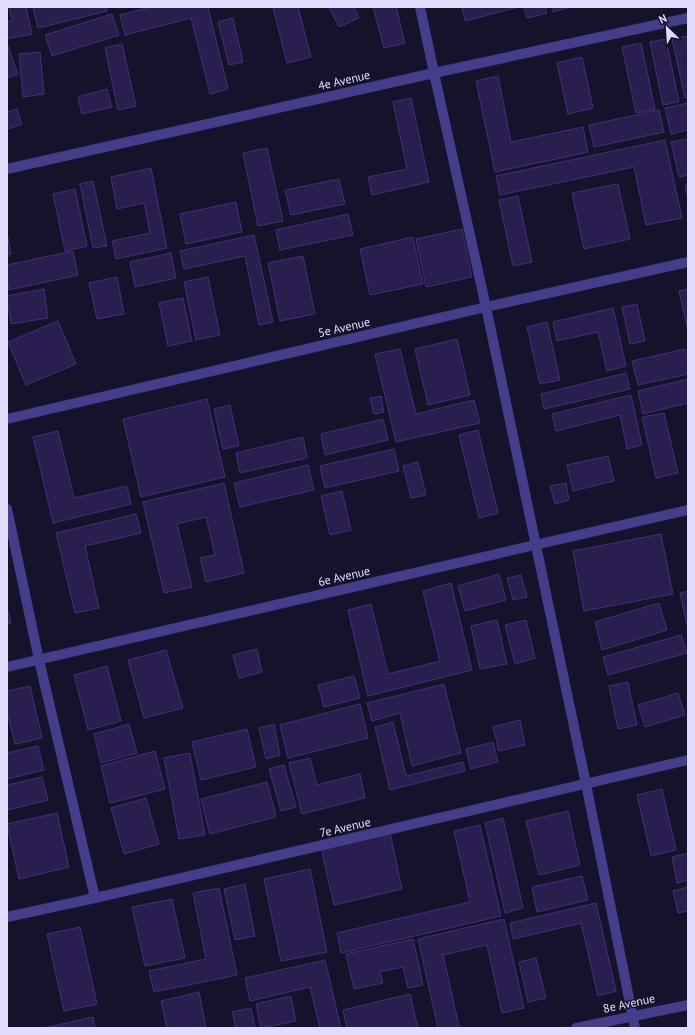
<svg xmlns="http://www.w3.org/2000/svg" width="695" height="1035" font-family="'PT Sans',sans-serif">
<style>
.building{fill:#291e4d;stroke:#413078}
.lines{fill:none;stroke-linecap:round;stroke-linejoin:round}
.minor{stroke:#433d8a;stroke-width:10}
.labels{text-anchor:middle;dominant-baseline:central;stroke-width:3;stroke-linejoin:round;paint-order:stroke}
.street-label{font-size:12px;fill:#e2ddff;stroke:#17122c}
</style>
<rect width="100%" height="100%" fill="#17122c"/>
<g class="building">
<polygon points="9,7 26,7 32,34 7,39 7,22 12,21"/>
<polygon points="35,7 106,7 107,11 38,28 33,8"/>
<polygon points="151,7 208,7 228,89 210,94 191,18 125,35 120,15"/>
<polygon points="273,7 298,7 311,57 287,63"/>
<polygon points="329,7 354,7 359,18 339,27"/>
<polygon points="373,7 396,7 405,43 384,48"/>
<polygon points="462,7 514,7 515,8 465,21"/>
<polygon points="524,7 545,7 547,13 527,18"/>
<polygon points="552,7 567,7 567,8 553,12"/>
<polygon points="112,14 119,35 52,56 45,35"/>
<polygon points="233,18 243,62 229,65 218,22"/>
<polygon points="688,36 688,97 685,98 672,39"/>
<polygon points="666,39 679,102 663,105 650,42"/>
<polygon points="641,43 655,109 636,113 622,47"/>
<polygon points="122,44 136,106 118,110 105,48"/>
<polygon points="7,46 8,46 18,74 7,78"/>
<polygon points="40,52 44,94 23,97 19,54"/>
<polygon points="582,57 593,108 568,114 557,63"/>
<polygon points="498,76 511,142 583,127 588,152 495,172 476,81"/>
<polygon points="107,89 112,107 82,114 78,97"/>
<polygon points="411,98 429,182 372,195 368,177 407,169 393,102"/>
<polygon points="688,103 688,130 671,134 665,108"/>
<polygon points="17,109 22,124 7,129 7,112"/>
<polygon points="659,110 664,132 594,147 589,125"/>
<polygon points="688,139 688,175 679,177 671,142"/>
<polygon points="665,140 682,218 646,225 634,167 500,195 496,176"/>
<polygon points="267,148 283,221 258,226 243,153"/>
<polygon points="151,168 167,248 116,259 112,241 150,233 144,203 117,209 111,177"/>
<polygon points="339,179 345,204 291,215 285,190"/>
<polygon points="93,181 107,246 93,248 80,184"/>
<polygon points="618,184 630,239 584,249 572,193"/>
<polygon points="688,184 688,200 685,185"/>
<polygon points="75,189 87,246 65,251 53,194"/>
<polygon points="518,196 532,262 513,266 499,200"/>
<polygon points="236,202 242,232 186,244 180,214"/>
<polygon points="348,214 353,235 280,250 276,230"/>
<polygon points="462,229 472,277 426,287 416,239"/>
<polygon points="7,233 11,254 7,255"/>
<polygon points="254,235 273,322 259,325 245,256 184,269 180,251"/>
<polygon points="413,237 423,284 370,295 360,249"/>
<polygon points="73,251 78,275 9,290 7,279 7,265"/>
<polygon points="171,253 176,278 135,287 130,262"/>
<polygon points="303,256 315,314 280,321 268,263"/>
<polygon points="117,277 124,314 97,319 89,283"/>
<polygon points="208,277 220,335 196,340 184,282"/>
<polygon points="44,289 48,318 11,324 7,296"/>
<polygon points="688,289 688,331 679,291"/>
<polygon points="183,298 192,341 168,346 159,303"/>
<polygon points="637,304 645,341 630,344 622,307"/>
<polygon points="613,308 626,366 607,371 598,332 557,341 553,322"/>
<polygon points="58,321 76,364 26,385 8,342"/>
<polygon points="547,322 560,380 540,384 527,327"/>
<polygon points="457,339 470,395 428,405 415,349"/>
<polygon points="400,349 416,414 474,400 480,423 396,442 375,354"/>
<polygon points="685,349 688,360 688,374 638,385 632,361"/>
<polygon points="626,373 630,389 544,409 541,394"/>
<polygon points="688,379 688,403 643,414 638,391"/>
<polygon points="631,395 642,445 627,449 620,415 556,431 552,414"/>
<polygon points="381,396 384,412 374,414 370,398"/>
<polygon points="207,399 225,477 141,497 123,419"/>
<polygon points="230,405 239,446 223,449 214,409"/>
<polygon points="664,413 678,473 656,478 642,417"/>
<polygon points="383,419 388,440 325,455 321,434"/>
<polygon points="478,430 498,513 479,518 459,435"/>
<polygon points="58,431 74,498 127,486 131,504 53,523 33,437"/>
<polygon points="303,437 307,458 240,473 236,453"/>
<polygon points="394,449 399,471 325,488 320,466"/>
<polygon points="608,456 614,481 573,491 567,465"/>
<polygon points="418,462 426,495 411,498 403,466"/>
<polygon points="308,465 314,490 240,507 234,483"/>
<polygon points="224,483 244,573 206,582 200,558 215,555 206,517 177,524 192,587 164,593 143,502"/>
<polygon points="566,483 569,500 555,504 550,486"/>
<polygon points="342,491 351,530 330,535 321,496"/>
<polygon points="136,514 141,533 85,546 99,608 75,613 56,533"/>
<polygon points="661,534 673,594 584,611 573,551"/>
<polygon points="499,574 506,600 465,611 458,586"/>
<polygon points="521,575 527,597 513,600 507,578"/>
<polygon points="451,583 472,670 368,696 348,610 371,604 388,674 440,661 423,591"/>
<polygon points="688,591 688,624 687,625 680,593"/>
<polygon points="659,603 667,630 602,650 595,622"/>
<polygon points="7,608 11,623 7,624"/>
<polygon points="497,620 507,664 480,669 471,626"/>
<polygon points="526,620 535,658 515,664 505,625"/>
<polygon points="681,635 687,653 608,675 603,657"/>
<polygon points="257,649 262,672 239,678 233,655"/>
<polygon points="166,650 183,708 144,718 128,660"/>
<polygon points="107,666 121,721 88,730 74,675"/>
<polygon points="354,676 360,698 324,707 318,685"/>
<polygon points="628,682 637,725 618,729 609,686"/>
<polygon points="444,684 461,753 412,766 400,713 372,721 367,703"/>
<polygon points="30,686 42,738 15,744 7,712 7,691"/>
<polygon points="678,693 685,715 645,727 638,705"/>
<polygon points="360,704 368,738 288,758 280,725"/>
<polygon points="520,720 525,745 499,751 493,727"/>
<polygon points="393,722 406,776 463,762 465,771 390,790 375,727"/>
<polygon points="129,724 137,753 101,763 94,734"/>
<polygon points="274,724 280,755 266,759 259,728"/>
<polygon points="247,729 256,767 201,780 192,742"/>
<polygon points="493,742 498,762 471,769 466,749"/>
<polygon points="38,746 44,770 7,779 7,753"/>
<polygon points="155,751 165,789 110,803 101,766"/>
<polygon points="190,753 205,835 179,839 164,758"/>
<polygon points="310,758 317,785 360,774 365,798 302,814 289,763"/>
<polygon points="284,765 296,807 281,811 269,769"/>
<polygon points="42,777 48,800 7,810 7,785"/>
<polygon points="267,782 276,817 210,834 201,799"/>
<polygon points="662,789 676,850 651,856 637,795"/>
<polygon points="146,798 159,844 124,854 111,808"/>
<polygon points="568,811 580,865 539,875 526,821"/>
<polygon points="57,813 69,867 19,879 7,824"/>
<polygon points="503,818 523,908 505,913 485,823"/>
<polygon points="480,825 501,916 341,953 337,933 470,902 454,831"/>
<polygon points="390,833 402,889 334,905 321,848"/>
<polygon points="688,853 688,880 677,883 672,857"/>
<polygon points="310,869 327,952 281,961 264,879"/>
<polygon points="582,876 588,900 537,912 532,887"/>
<polygon points="245,884 255,936 235,940 224,889"/>
<polygon points="688,887 688,911 678,913 673,891"/>
<polygon points="219,888 237,975 154,992 149,971 206,959 193,893"/>
<polygon points="172,899 185,958 145,966 132,907"/>
<polygon points="596,903 616,991 598,996 581,923 513,939 510,923"/>
<polygon points="504,919 524,1008 502,1013 487,945 443,955 459,1026 452,1028 438,1028 418,939"/>
<polygon points="80,927 97,1004 64,1011 47,934"/>
<polygon points="413,939 423,985 408,988 403,967 380,972 383,983 354,989 346,954"/>
<polygon points="536,958 546,998 528,1002 519,962"/>
<polygon points="325,960 341,1028 320,1028 310,987 250,1001 245,978"/>
<polygon points="199,992 206,1028 167,1028 161,1001"/>
<polygon points="410,994 418,1028 347,1028 343,1010"/>
<polygon points="291,996 296,1021 261,1028 256,1004"/>
<polygon points="251,1008 255,1028 236,1028 232,1012"/>
<polygon points="93,1017 95,1028 44,1028"/>
</g>
<g class="lines">
<g class="minor">
<polyline points="420,7 434,73 486,307 586,784 635,1028"/>
<polyline points="7,169 434,73 688,18"/>
<polyline points="7,419 486,307 688,262"/>
<polyline points="7,509 39,660 95,898"/>
<polyline points="7,667 535,545 688,510"/>
<polyline points="7,917 95,898 688,760"/>
<polyline points="576,1028 688,1005"/>
</g>
</g>
<g class="labels">
<g class="street-label">
<text transform="translate(344 80) rotate(-13)">4e Avenue</text>
<text transform="translate(344 327) rotate(-13)">5e Avenue</text>
<text transform="translate(344 576) rotate(-13)">6e Avenue</text>
<text transform="translate(345 827) rotate(-13)">7e Avenue</text>
<text transform="translate(629 1003) rotate(-12)">8e Avenue</text>
</g>
</g>
<rect width="695" height="1035" fill="none" stroke="#e2ddff" stroke-width="16"/>
<g transform="translate(667 28) rotate(335)" stroke="#17122c" stroke-width="3" paint-order="stroke">
<path d="M0-3L7 15L0 10L-7 15Z" fill="#e2ddff"/>
<text y="-6" font-size="11" font-weight="bold" text-anchor="middle" fill="#e2ddff">N</text>
</g>
</svg>
